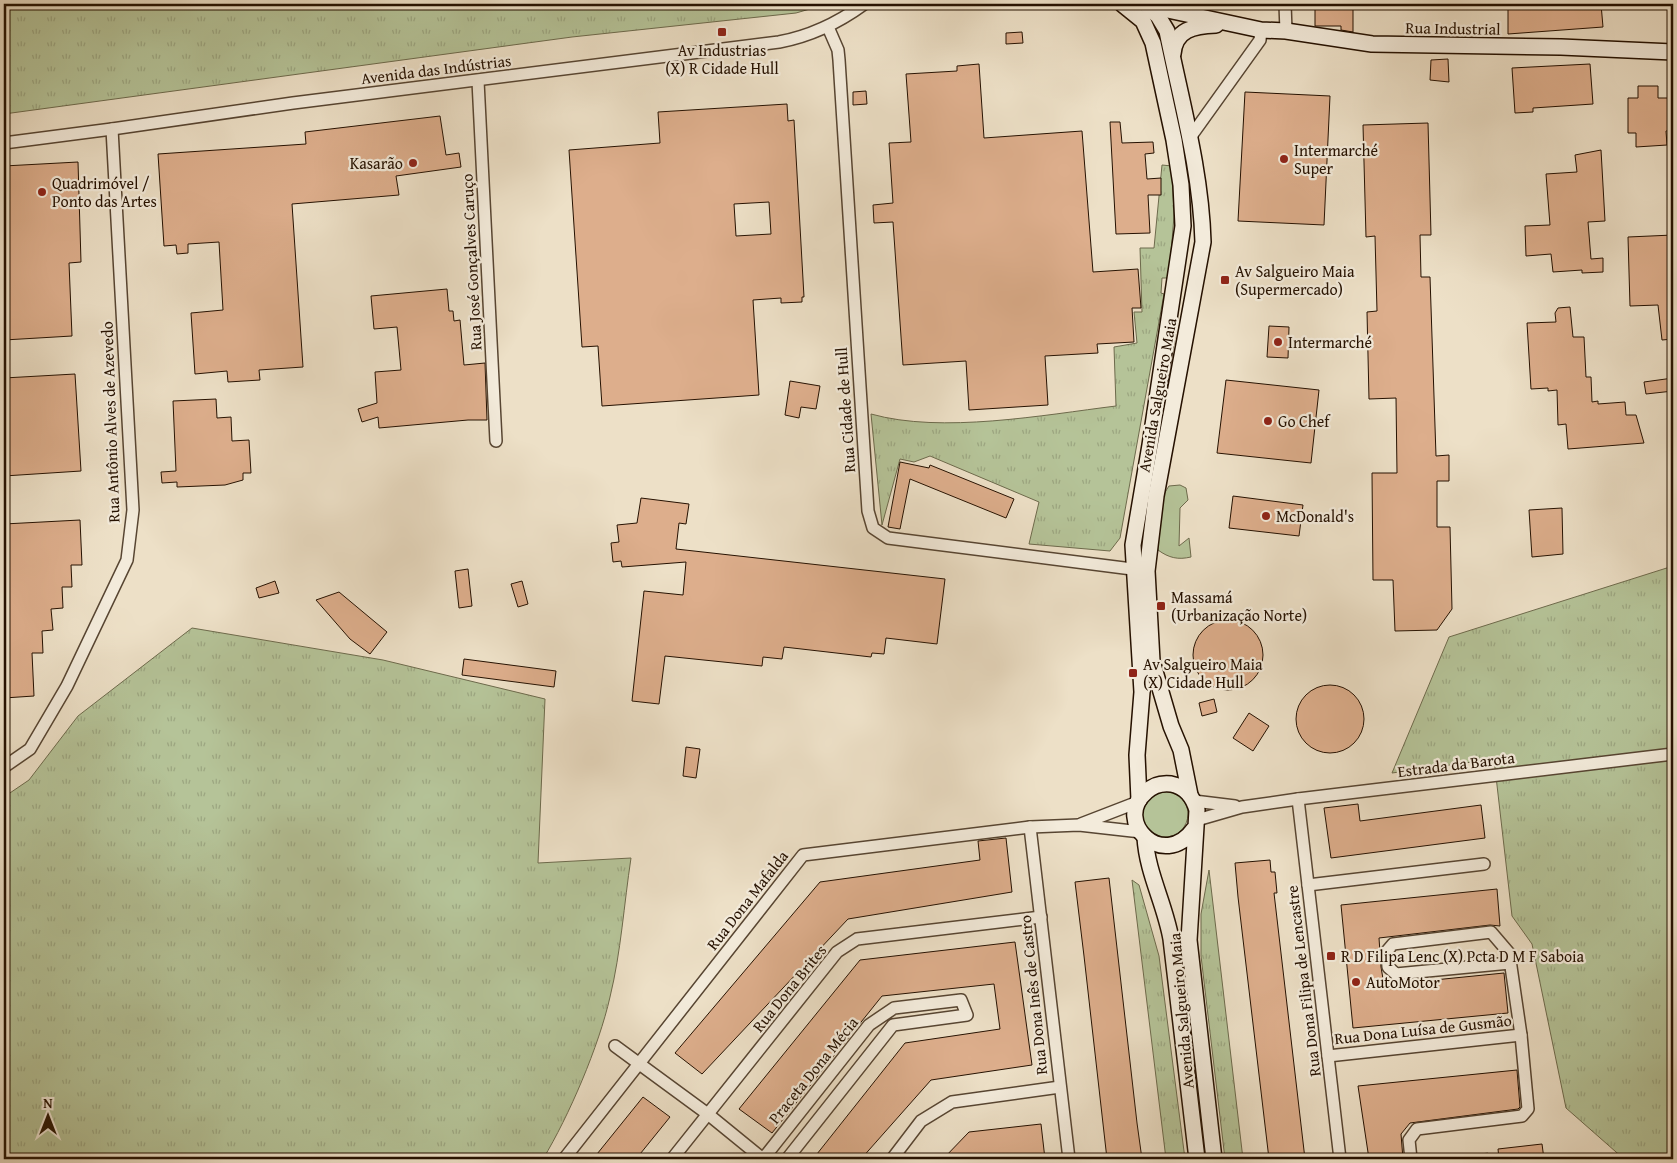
<svg xmlns="http://www.w3.org/2000/svg" width="1677" height="1163" font-family="'Gentium Book Plus',serif">
<style>
.grass{fill:url(#grass-tufts);stroke:#6d6a4c}
.garden{fill:#b5c398;stroke:#6d6a4c}
.building{fill:#ddae8c;stroke:#251101;fill-rule:evenodd}
.lines{fill:none;stroke-linecap:round;stroke-linejoin:round}
.street-casing{stroke:#574532;stroke-width:14}
.secondary-casing{stroke:#251101;stroke-width:18}
.street{stroke:#f3ebdb;stroke-width:11}
.secondary{stroke:#f3ebdb;stroke-width:15}
.poi-dot{fill:#8f2418;stroke:#f3ebdb;stroke-width:2}
.labels{text-anchor:middle;dominant-baseline:central;stroke-width:4.5;stroke-linejoin:round;paint-order:stroke}
.street-label{font-size:16px;fill:#251101;stroke:#f3ebdb}
.poi-label{font-size:16px;fill:#251101;stroke:#f3ebdb;text-anchor:start}
</style>
<defs>
<pattern id="grass-tufts" width="24" height="20" patternUnits="userSpaceOnUse" patternTransform="scale(1.25)"><rect width="24" height="20" fill="#b5c398"/><path d="M3 7l-1-3M5 7V3M7 7l1-3M15 17l-1-3M17 17v-4M19 17l1-3" fill="none" stroke="#9ca681"/></pattern>
</defs>
<rect width="100%" height="100%" fill="#ede0c7"/>
<filter id="stains"><feTurbulence type="fractalNoise" baseFrequency=".004" numOctaves="4"/><feColorMatrix values="0 0 0 0 .2 0 0 0 0 .09 0 0 0 0 .02 0 0 0 .5 -.17"/></filter>
<radialGradient id="worn" r=".72"><stop offset=".6" stop-color="#630" stop-opacity="0"/><stop offset="1" stop-color="#630" stop-opacity=".3"/></radialGradient>
<g class="grass">
<polygon points="4,4 827,4 796,13 572,37 4,114"/>
<path d="M1162,165L1172,166L1174,216L1169,278H1162L1161,293L1164,294L1120,538L1110,551L1029,544L1039,502L930,456L914,462L900,459L882,525L871,414C942,434 1043,415 1116,406L1114,347L1137,343L1134,312H1142L1140,248H1154Z"/>
<polygon points="1673,566 1673,1159 1624,1159 1566,1108 1532,944 1512,916 1494,759 1392,773 1449,637"/>
<path d="M192,628L383,660L545,699L538,863L631,858C624,904 621,952 610,997C599,1046 569,1116 543,1159H4V797L29,780L78,716Z"/>
<polygon points="1209,870 1243,1159 1225,1159 1201,956 1201,914"/>
<polygon points="1132,880 1139,885 1159,956 1185,1159 1166,1159"/>
</g>
<g class="garden">
<path d="M1180,485L1186,488L1188,500L1180,508L1179,546L1189,538L1191,557C1178,560 1169,558 1158,550C1157,529 1156,504 1169,486Z"/>
<circle cx="1165" cy="814" r="23"/>
<polygon points="1488,1153 1489,1159 1451,1159 1450,1158"/>
</g>
<g class="building">
<polygon points="1315,4 1353,4 1353,32 1341,30 1341,26 1315,26"/>
<polygon points="1508,4 1601,4 1603,27 1508,34"/>
<polygon points="1022,32 1023,43 1006,44 1006,33"/>
<polygon points="1448,59 1449,82 1430,80 1431,60"/>
<polygon points="979,64 984,138 1082,131 1093,272 1138,269 1141,308 1132,308 1134,342 1097,344 1098,353 1045,356 1048,405 969,410 966,361 903,365 893,222 874,223 873,205 893,203 889,143 911,142 906,74 957,71 957,66"/>
<polygon points="1590,64 1593,104 1533,108 1533,112 1515,113 1512,68"/>
<polygon points="1638,86 1658,86 1658,98 1672,98 1673,130 1666,131 1667,145 1636,147 1636,133 1628,133 1628,98 1638,98"/>
<polygon points="866,91 867,104 853,105 853,92"/>
<polygon points="1245,92 1330,96 1324,225 1238,221"/>
<path d="M787,104L788,121L794,120L804,297H802V302L781,303V298L753,300L759,395L602,406L598,346L582,347L569,150L660,143L658,112ZM769,202L771,234L736,236L734,204Z"/>
<polygon points="440,116 446,155 459,153 461,167 396,176 399,195 292,204 303,367 259,370 260,380 228,382 227,371 195,374 191,313 223,310 219,242 188,244 188,253 177,254 176,245 164,246 158,154 306,144 305,132"/>
<polygon points="1110,122 1120,122 1122,143 1153,142 1154,153 1145,154 1147,179 1161,178 1161,195 1148,195 1150,233 1116,234"/>
<polygon points="1428,123 1431,235 1420,235 1421,277 1430,277 1436,456 1449,455 1449,481 1437,481 1437,527 1450,527 1452,609 1437,630 1395,631 1393,580 1373,580 1372,473 1397,473 1396,398 1369,399 1367,312 1377,311 1375,236 1366,237 1363,125"/>
<polygon points="1601,150 1605,221 1588,222 1591,259 1603,258 1603,272 1582,273 1582,270 1553,272 1551,254 1526,256 1525,226 1550,225 1546,174 1577,172 1575,155"/>
<polygon points="78,162 81,262 69,263 72,336 4,340 4,166"/>
<polygon points="1673,235 1673,339 1662,340 1658,305 1630,306 1628,237"/>
<polygon points="447,289 449,311 453,311 454,321 460,320 464,365 485,363 487,420 468,420 379,428 378,417 362,422 358,409 377,403 375,372 401,370 397,327 374,329 371,296"/>
<polygon points="1570,307 1573,337 1584,337 1586,377 1591,377 1592,402 1598,401 1598,404 1625,402 1626,415 1636,415 1644,443 1568,449 1566,424 1558,425 1557,390 1548,391 1548,388 1531,389 1527,323 1556,322 1555,313 1558,308"/>
<polygon points="1269,326 1289,327 1288,358 1267,357"/>
<polygon points="75,374 81,471 4,476 4,378"/>
<polygon points="1673,378 1673,391 1646,394 1644,382"/>
<polygon points="1226,380 1319,390 1311,463 1217,453"/>
<polygon points="790,381 820,386 816,409 801,407 799,418 785,415"/>
<polygon points="216,399 217,418 231,417 232,441 249,440 251,473 243,473 243,480 225,485 177,487 177,482 162,483 161,472 176,471 173,401"/>
<polygon points="900,462 929,468 930,465 1014,499 1006,518 910,479 900,529 888,527"/>
<polygon points="1233,496 1303,505 1299,536 1229,528"/>
<polygon points="641,498 689,504 686,524 679,523 676,549 945,579 937,644 886,638 884,654 872,653 871,657 784,647 782,659 763,657 762,666 665,656 659,704 632,701 644,591 683,595 686,562 622,567 621,561 613,562 611,543 619,542 617,525 637,523"/>
<polygon points="1562,508 1563,554 1532,557 1529,510"/>
<polygon points="80,520 82,565 71,565 72,587 62,587 63,608 51,609 53,630 42,631 43,653 32,653 34,696 4,698 4,524"/>
<polygon points="468,569 472,606 459,608 455,571"/>
<polygon points="275,581 279,593 259,598 256,588"/>
<polygon points="522,581 528,604 518,607 511,584"/>
<polygon points="339,592 387,632 370,654 350,639 316,600"/>
<circle cx="1228" cy="655" r="35"/>
<polygon points="464,659 556,671 554,687 462,675"/>
<circle cx="1330" cy="719" r="34"/>
<polygon points="1214,699 1217,712 1202,716 1199,703"/>
<polygon points="1249,713 1269,726 1253,751 1233,738"/>
<polygon points="686,747 700,749 696,778 683,776"/>
<polygon points="1358,804 1360,821 1481,805 1485,838 1331,858 1324,808"/>
<polygon points="1006,838 1012,892 848,919 702,1074 675,1053 820,882 980,860 978,841"/>
<polygon points="1270,860 1271,872 1275,872 1277,893 1274,893 1305,1159 1269,1159 1238,897 1235,863"/>
<polygon points="1109,878 1137,1123 1142,1159 1107,1159 1084,956 1075,882"/>
<polygon points="1497,889 1500,926 1490,925 1379,938 1381,967 1384,985 1504,973 1508,1013 1353,1028 1341,905"/>
<polygon points="1015,942 1032,1065 931,1080 861,1159 813,1159 905,1043 1000,1029 994,984 882,996 772,1133 739,1109 860,960"/>
<polygon points="1517,1070 1520,1107 1518,1109 1410,1123 1401,1134 1403,1159 1369,1159 1358,1086"/>
<polygon points="643,1097 670,1117 636,1159 593,1159"/>
<polygon points="1041,1124 1045,1159 943,1159 969,1132"/>
<polygon points="1542,1144 1544,1159 1499,1159 1498,1149"/>
</g>
<g class="lines">
<g class="street-casing">
<g id="street">
<polyline points="1285,4 1286,31"/>
<polyline points="828,27 838,50 839,60 868,511 873,528 888,538 1132,569"/>
<polyline points="478,81 496,441"/>
<polyline points="1189,139 1260,40 1261,30"/>
<path d="M4,143L112,129L293,103L779,42C811,36 838,23 864,4"/>
<polyline points="4,767 30,749 67,686 127,560 133,510 112,129"/>
<polyline points="1298,799 1340,1159"/>
<polyline points="1194,801 1235,806"/>
<polyline points="1197,820 1242,807 1298,799 1673,754"/>
<polyline points="1081,824 1138,802"/>
<polyline points="1030,827 1069,1159"/>
<polyline points="1308,885 1484,864"/>
<polyline points="615,1046 709,1115 763,1159"/>
<polyline points="1328,1056 1521,1035"/>
<polyline points="564,1159 803,855 1030,827 1079,825 1141,832"/>
<polyline points="672,1159 837,952 857,939 1041,917"/>
<polyline points="763,1159 869,1025 894,1008 961,1000 967,1015 893,1025 787,1159"/>
<polyline points="892,1159 921,1121 952,1102 1060,1087"/>
<polyline points="1411,1159 1409,1140 1417,1129 1522,1116 1528,1109 1521,1035 1509,953 1491,932 1393,944 1387,951 1388,967 1396,974 1510,963"/>
</g>
</g>
<g class="secondary-casing">
<g id="secondary">
<polyline points="1122,4 1143,21 1153,43 1174,140 1181,185 1183,226 1150,445 1133,545 1142,692 1137,755 1139,800"/>
<path d="M1147,6L1158,16L1167,31C1181,101 1201,170 1203,242L1156,496L1147,571L1152,661L1171,726L1181,750L1190,795"/>
<polyline points="1149,6 1261,30 1286,31 1372,44 1561,47 1673,52"/>
<path d="M1173,54C1175,29 1194,26 1216,25"/>
<path d="M1194,829C1163,872 1112,821 1146,792C1153,785 1162,783 1171,784C1186,787 1193,797 1197,810L1189,940L1214,1159"/>
<path d="M1145,837C1147,873 1165,904 1171,939L1197,1159"/>
</g>
</g>
<use href="#street" class="street"/>
<use href="#secondary" class="secondary"/>
</g>
<g class="poi-dot">
<rect x="717" y="27" width="10" height="10" rx="2.5"/>
<circle cx="1284" cy="159" r="5"/>
<circle cx="413" cy="163" r="5"/>
<circle cx="42" cy="192" r="5"/>
<rect x="1220" y="275" width="10" height="10" rx="2.5"/>
<circle cx="1278" cy="342" r="5"/>
<circle cx="1268" cy="421" r="5"/>
<circle cx="1266" cy="516" r="5"/>
<rect x="1156" y="601" width="10" height="10" rx="2.5"/>
<rect x="1128" y="668" width="10" height="10" rx="2.5"/>
<rect x="1326" y="951" width="10" height="10" rx="2.5"/>
<circle cx="1356" cy="982" r="5"/>
</g>
<g class="labels">
<g class="street-label">
<text transform="translate(1453 28) rotate(1)">Rua Industrial</text>
<text transform="translate(436 69) rotate(-7)">Avenida das Indústrias</text>
<text transform="translate(471 262) rotate(-93)">Rua José Gonçalves Caruço</text>
<text transform="translate(1157 395) rotate(-80)">Avenida Salgueiro Maia</text>
<text transform="translate(845 410) rotate(-94)">Rua Cidade de Hull</text>
<text transform="translate(110 422) rotate(-92)">Rua Antônio Alves de Azevedo</text>
<text transform="translate(1456 764) rotate(-7)">Estrada da Barota</text>
<text transform="translate(747 900) rotate(-52)">Rua Dona Mafalda</text>
<text transform="translate(1303 981) rotate(-97)">Rua Dona Filipa de Lencastre</text>
<text transform="translate(789 988) rotate(-51)">Rua Dona Brites</text>
<text transform="translate(1033 995) rotate(-96)">Rua Dona Inês de Castro</text>
<text transform="translate(1181 1011) rotate(-95)">Avenida Salgueiro Maia</text>
<text transform="translate(1423 1029) rotate(-6)">Rua Dona Luísa de Gusmão</text>
<text transform="translate(813 1070) rotate(-51)">Praceta Dona Mécia</text>
</g>
<g class="poi-label">
<text x="722" y="50" text-anchor="middle">Av Industrias<tspan x="722" dy="18">(X) R Cidade Hull</tspan></text>
<text x="1294" y="150">Intermarché<tspan x="1294" dy="18">Super</tspan></text>
<text x="403" y="163" text-anchor="end">Kasarão</text>
<text x="52" y="183">Quadrimóvel /<tspan x="52" dy="18">Ponto das Artes</tspan></text>
<text x="1235" y="271">Av Salgueiro Maia<tspan x="1235" dy="18">(Supermercado)</tspan></text>
<text x="1288" y="342">Intermarché</text>
<text x="1278" y="421">Go Chef</text>
<text x="1276" y="516">McDonald's</text>
<text x="1171" y="597">Massamá<tspan x="1171" dy="18">(Urbanização Norte)</tspan></text>
<text x="1143" y="664">Av Salgueiro Maia<tspan x="1143" dy="18">(X) Cidade Hull</tspan></text>
<text x="1341" y="956">R D Filipa Lenc (X) Pcta D M F Saboia</text>
<text x="1366" y="982">AutoMotor</text>
</g>
</g>
<rect width="1677" height="1163" fill="none" stroke="#ede0c7" stroke-width="20"/>
<rect x="5" y="5" width="1667" height="1153" fill="none" stroke="#251101" stroke-width="2.5"/>
<rect x="10" y="10" width="1657" height="1143" fill="none" stroke="#251101"/>
<g transform="translate(48 1116)" stroke="#f3ebdb" stroke-width="4" paint-order="stroke">
<path d="M0-4L9 19L0 12L-9 19Z" fill="#251101"/>
<text y="-8" font-size="14" font-weight="bold" text-anchor="middle" fill="#251101">N</text>
</g>
<rect width="100%" height="100%" filter="url(#stains)"/>
<rect width="100%" height="100%" fill="url(#worn)"/>
</svg>
